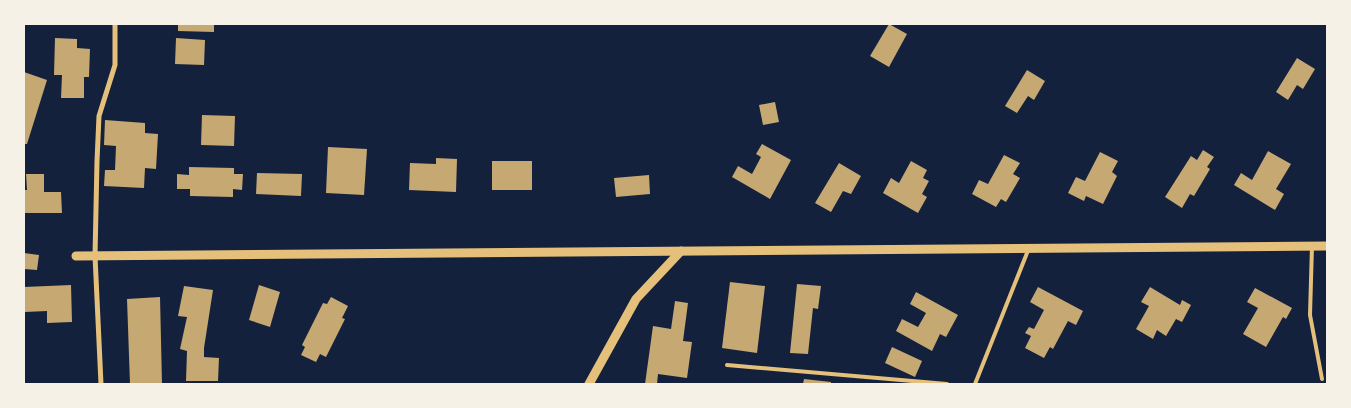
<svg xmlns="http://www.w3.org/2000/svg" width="1351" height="408" font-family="'Nunito Sans',sans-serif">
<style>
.building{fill:#c6a872}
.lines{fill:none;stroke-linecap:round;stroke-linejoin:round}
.service{stroke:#e5c07b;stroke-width:4}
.minor{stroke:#e5c07b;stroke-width:5}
.tertiary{stroke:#e5c07b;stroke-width:9}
</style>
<rect width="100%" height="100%" fill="#14213d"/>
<g class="building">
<polygon points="178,24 214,24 214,32 178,31"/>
<polygon points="889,24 907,34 889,67 870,56"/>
<polygon points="55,38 77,39 77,48 90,49 89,77 84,77 84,98 61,98 62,75 54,75"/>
<polygon points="176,38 205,40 204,65 175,64"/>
<polygon points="1297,58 1315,69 1303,89 1297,85 1288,100 1276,92"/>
<polygon points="1027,70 1045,81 1034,100 1028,96 1017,113 1005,106"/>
<polygon points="24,72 47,80 27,144 24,144"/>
<polygon points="775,102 779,122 763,125 759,105"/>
<polygon points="202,115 235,116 234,146 201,145"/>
<polygon points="105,120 145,123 145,133 158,134 156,169 145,168 144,188 104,186 105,170 115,170 116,146 104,145"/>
<polygon points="762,144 791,160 770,199 732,177 738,166 752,174 761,157 756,154"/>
<polygon points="328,147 367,149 364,195 326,193"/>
<polygon points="1203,150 1214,157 1207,167 1210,169 1194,196 1190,194 1182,208 1165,197 1191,156 1197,160"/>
<polygon points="1268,151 1291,164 1276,189 1284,194 1275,210 1234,185 1241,173 1252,180"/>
<polygon points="1100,152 1118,161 1112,172 1117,176 1103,204 1086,196 1084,201 1068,193 1076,177 1085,181"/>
<polygon points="1004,155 1020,163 1013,174 1020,178 1006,202 1001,199 996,207 972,194 979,180 988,184"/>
<polygon points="436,158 457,159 456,192 409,190 410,163 436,164"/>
<rect x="492" y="161" width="40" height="29"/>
<polygon points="911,161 927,170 923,178 929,181 922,194 927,197 918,213 883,193 891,178 899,183"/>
<polygon points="839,163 861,176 851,194 843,191 831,212 815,203"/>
<polygon points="189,167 234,168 234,174 243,174 242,190 233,189 233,197 190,196 190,189 177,189 177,174 189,175"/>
<polygon points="257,173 302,174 301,196 256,194"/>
<polygon points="26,174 44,174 44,192 61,192 62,213 24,213 24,190 27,190"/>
<polygon points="649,175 650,194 616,197 614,178"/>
<polygon points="24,253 39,255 37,270 24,269"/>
<polygon points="730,282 765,286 757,353 722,348"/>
<polygon points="797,284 821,286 818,309 813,308 808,354 790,353"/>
<polygon points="71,285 72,322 47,323 47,311 25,312 24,287"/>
<polygon points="259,285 280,292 270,327 249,320"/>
<polygon points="184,286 213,290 204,348 204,357 219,358 218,381 186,381 187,351 180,349 187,317 178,316"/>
<polygon points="1038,287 1083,311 1076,325 1068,321 1053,349 1050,347 1044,358 1025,348 1031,336 1025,333 1029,327 1034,329 1044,310 1030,302"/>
<polygon points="1150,287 1180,305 1182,300 1191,305 1182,322 1176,319 1166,336 1157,330 1153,339 1136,329 1149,306 1141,302"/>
<polygon points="1255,288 1292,308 1286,319 1283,317 1266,347 1243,334 1258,308 1247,302"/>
<polygon points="916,292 958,315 946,337 940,334 932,351 896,331 902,319 918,327 926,313 910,304"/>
<polygon points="160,297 162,384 130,384 127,299"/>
<polygon points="331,297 348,306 342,318 345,319 326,357 320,354 316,362 301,355 305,347 302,345 323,303 327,304"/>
<polygon points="675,301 688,303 683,341 692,342 687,378 658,374 657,384 645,384 653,326 671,329"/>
<polygon points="892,347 922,361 915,377 885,363"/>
<polygon points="804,379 831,382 831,384 803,384"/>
</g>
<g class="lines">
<g class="service">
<polyline points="1312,246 1310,315 1322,379"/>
<polyline points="727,365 947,384"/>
<polyline points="975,384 1029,248"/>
</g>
<polyline class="minor" points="101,384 95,256 97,161 99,116 115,65 115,24"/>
<g class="tertiary">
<polyline points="76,256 1327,246"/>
<polyline points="589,384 636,299 681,251"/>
</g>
</g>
<rect width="1351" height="408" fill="none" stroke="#f6f1e7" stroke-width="50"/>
</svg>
